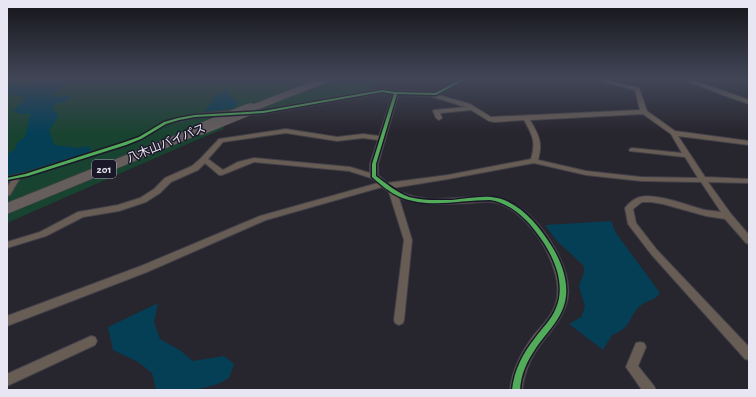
<svg xmlns="http://www.w3.org/2000/svg" width="756" height="397" font-family="'Alegreya Sans','Noto Sans JP',sans-serif">
<style>
.green{fill:#194331}
.water{fill:#043f56}
.lines{fill:none;stroke-linecap:round;stroke-linejoin:round}
.street-casing{stroke:#434149;stroke-width:2}
.highway-casing{stroke:#434149;stroke-width:1}
.street{fill:#685d55;fill-rule:evenodd}
.highway{fill:#665e5d;fill-rule:evenodd}
.highway-bridge-casing{stroke:#434149;stroke-width:12;stroke-linecap:butt}
.highway-bridge{stroke:#665e5d;stroke-width:12}
.cycleway-casing{stroke:#1a1728;stroke-width:3}
.cycleway{fill:#51ab58;fill-rule:evenodd}
.labels{text-anchor:middle;dominant-baseline:central;stroke-width:3;stroke-linejoin:round;paint-order:stroke}
.shield{fill:#1a1728;stroke:#aaa8b5;stroke-width:1}
.shield-label{font-size:11px;font-weight:bold;fill:#e7e6f2}
.street-label{font-size:12px;fill:#e7e6f2;stroke:#1a1728}
</style>
<rect width="100%" height="100%" fill="#27252e"/>
<polygon class="green" points="7,79 379,79 379,85 370,91 227,115 223,129 185,145 7,223"/>
<g class="water">
<polygon points="38,79 68,79 53,96 71,96 70,99 55,105 52,108 59,116 49,130 54,145 79,148 90,146 90,152 56,163 11,175 7,174 7,155 15,149 17,143 25,137 30,114 21,114 13,111 26,98 7,93 7,81 14,81 22,85"/>
<polygon points="229,90 230,97 238,102 235,108 205,112 216,95 222,91"/>
<path d="M611,221L616,233L660,293C654,301 648,300 641,305C628,316 633,327 612,335L603,350L569,324L581,317L585,307L579,286L584,272V266L557,241L545,225Z"/>
<path d="M158,303L154,322L160,339L181,351L193,361L224,356L234,364L229,378C208,392 180,390 156,390L152,373L138,362L113,350L108,327Z"/>
</g>
<g class="lines">
<g class="street-casing">
<g id="street">
<path d="M461,79H467L438,95L470,104L491,117L640,110L635,90L592,79H600L639,88L647,111L675,131L749,141V145L678,136L705,177L749,179V183L708,182L731,214L749,235V244L746,243L725,219L706,216L663,204L651,202H642L633,209L636,223L657,250L749,347V360L745,359L651,254L628,224L625,208C628,204 633,200 637,198C652,191 689,206 705,210C710,211 716,211 721,212L701,182L641,181L586,175L534,163L448,179L393,188C418,203 445,199 472,197C479,197 487,195 494,197C519,201 538,221 551,242C561,258 570,277 568,296C565,318 548,333 536,351C528,363 524,375 522,390H510C512,370 522,351 534,335C542,326 551,317 555,306C561,289 556,272 549,256C540,235 516,205 492,202C485,201 478,202 471,203C446,204 423,206 399,198L412,240L404,320L403,323L399,325L395,323L394,320L404,240L389,192L382,187L266,220L147,272L7,326V316L141,266L260,216L378,183L371,178L349,171L254,162L222,175H219L205,163L198,170L171,182L160,193L146,202L119,211L83,217L46,236L7,248V242L40,232L78,212L118,205L140,198L154,189L165,178L192,166L200,159L219,139L286,129L337,137L363,134L379,136L393,94L382,93L263,114L245,115L242,113L243,112L263,110L382,89L396,91L435,92ZM398,95L430,96L466,107L434,110L433,111L436,118L439,120L442,118L440,113L471,110L489,121L495,122L524,120C533,136 536,142 531,159L448,175L387,183L378,175V164ZM643,114L671,134L682,153L632,148L630,149L629,150L630,151L685,157L698,178L641,177L586,171L538,160C543,142 539,136 530,120ZM286,133L337,141L363,138L378,140L370,164V173L350,167L254,158L238,162L223,170L208,159L223,142Z"/>
<polygon points="682,79 689,79 749,100 749,104 723,95"/>
<polygon points="233,111 236,113 235,114 195,118 179,121 167,124 142,139 126,145 20,178 10,195 7,196 7,187 12,180 7,181 7,177 25,173 122,143 138,137 163,122 176,118 195,114"/>
<polygon points="91,336 95,337 97,341 95,345 7,386 7,374"/>
<polygon points="640,342 644,343 646,347 638,366 654,386 656,390 642,390 626,367 636,343"/>
</g>
</g>
<g class="highway-casing">
<g id="highway">
<polygon points="318,79 331,79 330,81 254,111 246,111 244,109 246,107"/>
<polygon points="201,125 205,126 207,129 205,132 7,214 7,203"/>
</g>
</g>
<use href="#street" class="street"/>
<use href="#highway" class="highway"/>
<g class="highway-bridge-casing">
<polyline id="highway-bridge" points="201,129 250,109"/>
</g>
<use href="#highway-bridge" class="highway-bridge"/>
<g class="cycleway-casing">
<path id="cycleway" d="M462,79H466L436,95L397,94L376,164V176C387,184 396,192 409,197C423,201 438,200 452,200C464,199 478,196 491,197C517,199 538,224 551,245C560,259 568,278 566,296C564,317 547,332 536,348C527,361 521,374 520,390H512C514,370 523,353 535,338C542,328 552,319 556,308C567,283 552,252 536,232C525,217 509,203 490,200C460,200 429,209 400,197C389,192 381,185 372,177V164L394,94L382,92L263,113L195,117L179,120L166,124L141,139L126,145L28,176L7,180V178L25,174L122,143L139,137L164,122L178,118L195,115L263,111L382,90L396,92L435,93Z"/>
</g>
<use href="#cycleway" class="cycleway"/>
</g>
<linearGradient id="sky" x2="0" y2="1"><stop stop-color="#151419"/><stop offset="0.59" stop-color="#414657"/><stop offset="1" stop-color="#414657" stop-opacity="0"/></linearGradient>
<rect width="756" height="134" fill="url(#sky)"/>
<g class="labels">
<rect class="shield" x="92" y="160" width="24" height="18" rx="3"/>
<g class="shield-label">
<text x="104" y="169">201</text>
</g>
<g class="street-label">
<text transform="translate(166 143) rotate(-22)">八木山バイパス</text>
</g>
</g>
<rect width="756" height="397" fill="none" stroke="#e7e6f2" stroke-width="16"/>
</svg>
